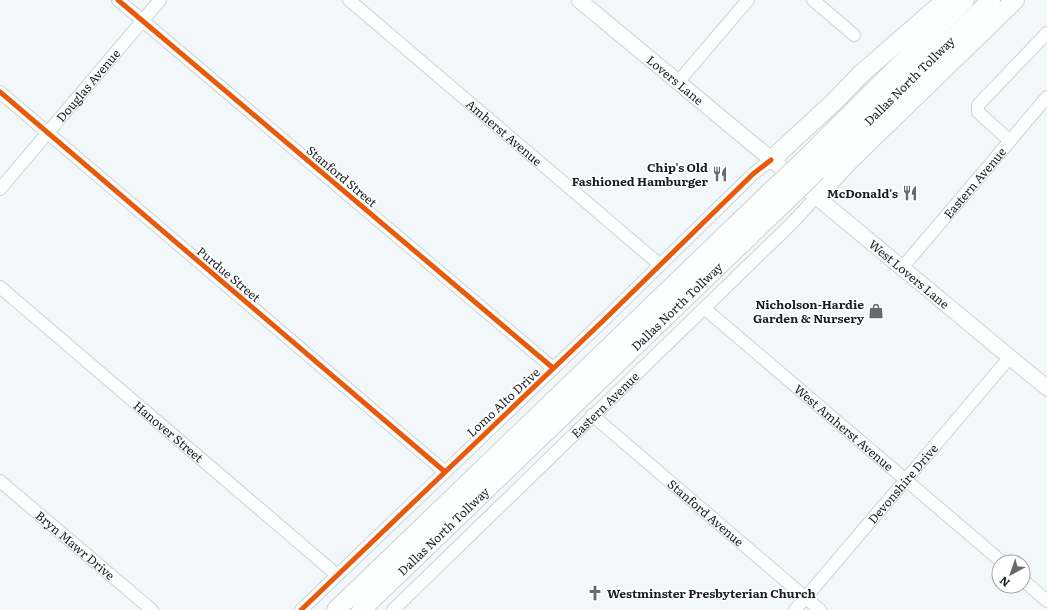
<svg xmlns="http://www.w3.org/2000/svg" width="1047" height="610" font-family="Literata,serif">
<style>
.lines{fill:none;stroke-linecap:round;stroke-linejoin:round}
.minor-casing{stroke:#ced2d4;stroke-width:14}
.major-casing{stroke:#ced2d4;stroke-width:17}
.highway-casing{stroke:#ced2d4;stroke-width:20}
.minor{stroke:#fdfefe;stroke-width:12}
.major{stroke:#fdfefe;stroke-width:15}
.highway{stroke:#fdfefe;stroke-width:18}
.highway-bridge-casing{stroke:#ced2d4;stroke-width:20;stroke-linecap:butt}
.highway-bridge{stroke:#fdfefe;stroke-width:18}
.cycleway-casing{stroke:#fff;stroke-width:8}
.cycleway{stroke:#e8590c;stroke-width:5}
.labels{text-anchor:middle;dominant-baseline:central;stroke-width:3.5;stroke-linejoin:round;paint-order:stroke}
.street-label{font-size:12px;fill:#1a1e20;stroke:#fff}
.poi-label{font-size:12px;font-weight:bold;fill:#1a1e20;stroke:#fff;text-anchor:end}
</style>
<rect width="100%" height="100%" fill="#f2f8fa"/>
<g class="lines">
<g class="minor-casing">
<g id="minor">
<polyline points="118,0 553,368"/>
<path id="s1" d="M349,0L659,264"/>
<polyline points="813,0 854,35"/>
<polyline points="678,82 748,0"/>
<polyline points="0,92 444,471"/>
<polyline points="1010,141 978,112 978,105 1047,33"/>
<path id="s2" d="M0,189L160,0"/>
<path id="s3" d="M902,268L1047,97"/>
<path id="s4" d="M0,287L337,575"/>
<path id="s5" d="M704,308L1002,562"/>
<path id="s6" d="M592,415L820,610"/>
<path id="s7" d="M0,481L152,610"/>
<polyline points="1023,580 1047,601"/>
<polyline points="301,610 607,317 753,174 771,160"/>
<path id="s8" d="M393,610L792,223L816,197"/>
<path id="s9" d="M795,610L1010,357"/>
</g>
</g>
<g class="major-casing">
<g id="major">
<path id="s10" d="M579,0L1047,388"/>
</g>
</g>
<g class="highway-casing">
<g id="highway">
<polyline points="771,160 834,102 861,74 946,0"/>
<polyline points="804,160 965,0"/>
<path id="s11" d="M817,171L991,0"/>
<polyline points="816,197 849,161 1015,0"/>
<polyline points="336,610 773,189"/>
<path id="s12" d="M361,610L786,201"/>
</g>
</g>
<use href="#minor" class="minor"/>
<use href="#major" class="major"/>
<use href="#highway" class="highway"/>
<g class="highway-bridge-casing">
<g id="highway-bridge">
<polyline points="773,189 804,160"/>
<polyline points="786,201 817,171"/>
</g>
</g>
<use href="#highway-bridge" class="highway-bridge"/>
<g class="cycleway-casing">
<g id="cycleway">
<polyline points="118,0 553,368"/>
<polyline points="0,92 444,471"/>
<polyline points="301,610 607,317 753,174 771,160"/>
</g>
</g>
<use href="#cycleway" class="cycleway"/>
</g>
<defs>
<g id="restaurant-bare" transform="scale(1.2)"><path d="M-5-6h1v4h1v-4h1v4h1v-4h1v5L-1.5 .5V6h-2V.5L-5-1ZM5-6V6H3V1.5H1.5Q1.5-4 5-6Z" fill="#666a6c" stroke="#fff" stroke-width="2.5" paint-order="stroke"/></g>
<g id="shop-bare" transform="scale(1.2)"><path d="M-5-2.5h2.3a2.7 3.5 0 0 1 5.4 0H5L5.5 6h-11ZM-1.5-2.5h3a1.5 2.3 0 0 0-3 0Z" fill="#666a6c" stroke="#fff" stroke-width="2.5" paint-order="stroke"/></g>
<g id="church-bare" transform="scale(1.2)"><path d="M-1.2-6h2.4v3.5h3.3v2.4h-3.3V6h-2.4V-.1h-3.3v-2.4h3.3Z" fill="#666a6c" stroke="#fff" stroke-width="2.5" paint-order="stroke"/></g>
</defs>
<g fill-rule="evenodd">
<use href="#restaurant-bare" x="720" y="174"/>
<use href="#restaurant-bare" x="910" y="193"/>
<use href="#shop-bare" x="876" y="311"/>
<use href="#church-bare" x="595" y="593"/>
</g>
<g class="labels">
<g class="street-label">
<text stroke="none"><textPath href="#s10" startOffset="125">Lovers Lane</textPath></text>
<text stroke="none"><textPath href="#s11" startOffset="129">Dallas North Tollway</textPath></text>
<text stroke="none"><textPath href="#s2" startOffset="136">Douglas Avenue</textPath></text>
<text stroke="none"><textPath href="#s1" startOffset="204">Amherst Avenue</textPath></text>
<text transform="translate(342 176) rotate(40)">Stanford Street</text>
<text stroke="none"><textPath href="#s3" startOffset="112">Eastern Avenue</textPath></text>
<text transform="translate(229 274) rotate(40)">Purdue Street</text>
<text stroke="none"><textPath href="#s10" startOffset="429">West Lovers Lane</textPath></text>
<text stroke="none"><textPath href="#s12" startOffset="438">Dallas North Tollway</textPath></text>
<text transform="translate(503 402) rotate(-43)">Lomo Alto Drive</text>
<text stroke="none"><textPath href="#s8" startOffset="295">Eastern Avenue</textPath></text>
<text stroke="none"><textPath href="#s5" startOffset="184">West Amherst Avenue</textPath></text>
<text stroke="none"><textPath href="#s4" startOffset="222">Hanover Street</textPath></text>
<text stroke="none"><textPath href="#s9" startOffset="166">Devonshire Drive</textPath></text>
<text stroke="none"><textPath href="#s6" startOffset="150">Stanford Avenue</textPath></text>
<text stroke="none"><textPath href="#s12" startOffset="114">Dallas North Tollway</textPath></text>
<text stroke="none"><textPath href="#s7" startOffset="99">Bryn Mawr Drive</textPath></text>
</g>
<g class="poi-label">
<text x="708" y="167">Chip's Old<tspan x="708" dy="14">Fashioned Hamburger</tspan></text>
<text x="898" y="193">McDonald's</text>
<text x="864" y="304">Nicholson-Hardie<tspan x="864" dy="14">Garden &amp; Nursery</tspan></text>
<text x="607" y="593" text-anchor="start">Westminster Presbyterian Church</text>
</g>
</g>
<g transform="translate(1011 574) rotate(220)"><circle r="19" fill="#ffffff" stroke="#a3a5a6"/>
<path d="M0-3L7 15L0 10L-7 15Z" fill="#666a6c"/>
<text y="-6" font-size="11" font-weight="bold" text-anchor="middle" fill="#1a1e20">N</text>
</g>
</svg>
